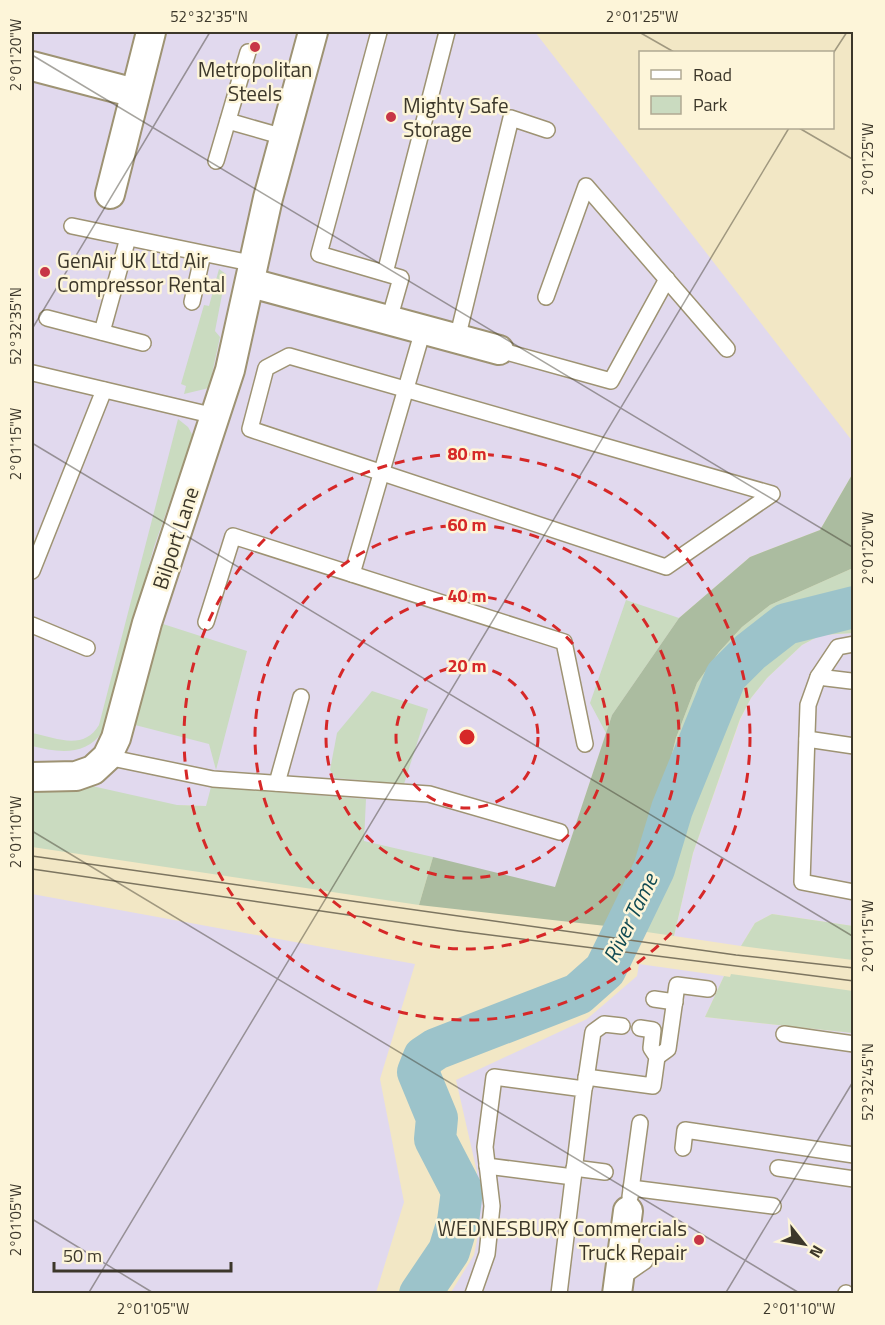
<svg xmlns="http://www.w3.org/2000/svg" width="885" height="1325" font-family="'Titillium Web',sans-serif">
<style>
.industrial{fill:#e1d9ee}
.green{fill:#cadbc0}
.forest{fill:#abbca0}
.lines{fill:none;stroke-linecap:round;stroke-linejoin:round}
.river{stroke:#9cc3ca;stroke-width:42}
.service-casing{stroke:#9e9373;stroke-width:18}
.minor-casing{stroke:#9e9373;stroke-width:32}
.service{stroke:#fff;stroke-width:15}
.minor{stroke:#fff;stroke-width:28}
.tram{stroke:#7c7560;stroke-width:1.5}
.ticks{fill:none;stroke:#3c372a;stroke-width:1.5;stroke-opacity:0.45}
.ring{fill:none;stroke:#d62828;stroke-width:3;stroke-dasharray:10 8}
.poi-dot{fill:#c73646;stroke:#fdf5d9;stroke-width:2}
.labels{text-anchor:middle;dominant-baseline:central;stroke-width:5;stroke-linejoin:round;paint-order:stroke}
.poi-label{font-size:21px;fill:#3c372a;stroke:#fdf5d9;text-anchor:start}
.street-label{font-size:21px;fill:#3c372a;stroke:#fdf5d9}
.water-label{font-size:22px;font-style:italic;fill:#104a53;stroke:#fdf5d9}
.centre{fill:#d62828;stroke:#fdf5d9;stroke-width:3}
.ring-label{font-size:18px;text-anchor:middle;font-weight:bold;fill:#d62828;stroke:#fdf5d9;stroke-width:5;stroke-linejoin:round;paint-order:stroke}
.neatline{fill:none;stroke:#3c372a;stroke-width:2}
.ticks-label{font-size:15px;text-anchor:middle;fill:#3c372a}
</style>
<rect width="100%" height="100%" fill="#f2e7c5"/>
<g class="industrial">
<polygon points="32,32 535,32 853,442 853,473 820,530 750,557 679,618 612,715 555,888 207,806 32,802"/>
<polygon points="853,633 853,926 772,914 755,923 741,946 674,936 693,853 740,720 751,698 767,678 802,645 821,635"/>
<polygon points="32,894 415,964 380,1079 404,1202 376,1293 32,1293"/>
<polygon points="639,964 724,976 705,1017 853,1033 853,1293 450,1294 474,1255 479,1230 477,1172 456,1080 587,1019 637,976"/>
</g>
<g class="green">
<polygon points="219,269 226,274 215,331 220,337 209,388 184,394 186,386 181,384 204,305 209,306"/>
<path d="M178,419L188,427L193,436L154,547L102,732C86,757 56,752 32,746V733C56,738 84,751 99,725Z"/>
<polygon points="853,568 853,633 821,635 802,645 767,678 751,698 740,719 693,853 674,936 606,926 644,841 652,809 665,782 676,738 697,683 719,652 742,627 770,605"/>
<polygon points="626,600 679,618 612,715 606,733 590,703"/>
<polygon points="163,624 247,651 216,770 209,744 135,725"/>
<polygon points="372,691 428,709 404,784 335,778 330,770 337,733"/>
<polygon points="92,786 177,805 206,806 211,787 366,799 364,841 433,857 419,905 32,847 32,793"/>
<polygon points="772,914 853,926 853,960 741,946 755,923"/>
<polygon points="731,974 853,991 853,1033 705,1017 724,976 730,977"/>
</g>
<polygon class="forest" points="853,473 853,568 770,605 742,627 719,652 697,683 676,738 665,782 652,809 644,841 606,926 419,905 433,857 555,887 612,715 679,618 750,557 820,530"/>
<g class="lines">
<polyline class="river" points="420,1294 449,1251 458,1221 462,1191 435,1139 437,1118 418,1072 424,1057 436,1049 578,994 605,970 654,869 672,809 726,676 750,652 786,624 854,607"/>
<g class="service-casing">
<g id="service">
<polyline points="379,32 319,254 401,278 389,320"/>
<polyline points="228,121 284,137"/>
<polyline points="216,161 248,52"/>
<polyline points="72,226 255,264"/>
<polyline points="385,273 447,32"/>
<polyline points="546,297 586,186 727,349"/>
<polyline points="192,302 203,254"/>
<polyline points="47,318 143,343"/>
<polyline points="102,332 128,238"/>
<polyline points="457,339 511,118 547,130"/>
<polyline points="499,350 611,381 667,279"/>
<polygon points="289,356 772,494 666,567 250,429 266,368"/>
<polyline points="33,373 215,416"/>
<polyline points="32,571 104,390"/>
<polyline points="352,574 423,330"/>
<polyline points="206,622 233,536 564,642 585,744"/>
<polyline points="32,625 87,648"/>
<polyline points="818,677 838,647 854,644"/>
<polyline points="851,681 818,677 808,705 802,882 854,892"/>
<polyline points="807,739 854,746"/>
<polyline points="107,757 213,779 429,794 560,832"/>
<polyline points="277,783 301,697"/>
<polyline points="654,999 675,1002"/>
<polyline points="784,1034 854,1044"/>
<polyline points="657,1057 668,1049 677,985 708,989"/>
<polyline points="586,1077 653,1086 657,1057 651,1048 653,1030 640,1028"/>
<polyline points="585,1086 593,1032 604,1024 622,1026"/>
<polyline points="683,1148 685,1130 854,1155"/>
<polyline points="487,1166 573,1177"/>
<polyline points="574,1168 605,1172"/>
<polyline points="778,1168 854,1179"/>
<polyline points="631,1188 773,1206"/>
<polyline points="630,1197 640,1123"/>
<polyline points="619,1279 645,1261"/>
<polyline points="473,1294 487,1254 492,1206 485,1147 494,1077 584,1089 559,1294"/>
<polyline points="846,1294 846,1293"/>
</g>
</g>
<g class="minor-casing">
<g id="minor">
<polyline points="32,66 135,93"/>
<polyline points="110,194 151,32"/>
<polyline points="251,283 499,350"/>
<polyline points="32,777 76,776 93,770 107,757 116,738 147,623 230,370 268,198 313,32"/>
<polyline points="617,1294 628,1211"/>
</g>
</g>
<use href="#service" class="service"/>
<use href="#minor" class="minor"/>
<g class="tram">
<polyline points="32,856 736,955 854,968"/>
<polyline points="32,869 459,931 854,981"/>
</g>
</g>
<path class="ticks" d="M639,32L674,52M32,55L854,548M832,55L847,32M799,128L854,160M32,329L210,32M32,443L854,937M32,831L801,1294M32,1219L155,1294M88,1294L789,128M725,1294L854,1080"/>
<g class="ring">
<circle cx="467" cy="737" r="71"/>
<circle cx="467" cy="737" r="141"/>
<circle cx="467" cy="737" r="212"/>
<circle cx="467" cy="737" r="283"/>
</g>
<g class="poi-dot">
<circle cx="255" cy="47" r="6"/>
<circle cx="391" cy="117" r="6"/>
<circle cx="45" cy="272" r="6"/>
<circle cx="699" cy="1240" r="6"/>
</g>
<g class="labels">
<g class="poi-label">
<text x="255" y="69" text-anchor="middle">Metropolitan<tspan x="255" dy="24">Steels</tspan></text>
<text x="403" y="105">Mighty Safe<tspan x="403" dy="24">Storage</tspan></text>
<text x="57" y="260">GenAir UK Ltd Air<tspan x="57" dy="24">Compressor Rental</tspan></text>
<text x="687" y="1228" text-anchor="end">WEDNESBURY Commercials<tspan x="687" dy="24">Truck Repair</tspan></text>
</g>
<g class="street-label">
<text transform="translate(175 538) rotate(-72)">Bilport Lane</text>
</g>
<g class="water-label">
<text transform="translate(630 918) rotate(-64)">River Tame</text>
</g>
</g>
<circle cx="467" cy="737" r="9" class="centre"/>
<g class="ring-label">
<text x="467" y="460">80 m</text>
<text x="467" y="531">60 m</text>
<text x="467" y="602">40 m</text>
<text x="467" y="672">20 m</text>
</g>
<rect width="885" height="1325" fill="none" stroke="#fdf5d9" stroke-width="66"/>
<rect x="639" y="51" width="195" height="78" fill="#fdf5d9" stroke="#b0a993" stroke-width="1.5"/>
<rect x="651" y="70" width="30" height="9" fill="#ffffff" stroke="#b0a993" stroke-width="1.5"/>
<text x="693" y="81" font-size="18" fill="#3c372a">Road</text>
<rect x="651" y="96" width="30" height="18" fill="#cadbc0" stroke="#b0a993" stroke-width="1.5"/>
<text x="693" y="111" font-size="18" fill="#3c372a">Park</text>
<g transform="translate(804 1244) rotate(121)" stroke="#fdf5d9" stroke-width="4.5" paint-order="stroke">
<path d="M0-4.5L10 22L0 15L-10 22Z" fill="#3c372a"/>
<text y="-9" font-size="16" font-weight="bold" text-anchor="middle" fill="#3c372a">N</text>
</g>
<path d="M54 1262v9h177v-9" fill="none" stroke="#3c372a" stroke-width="3"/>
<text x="63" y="1262" font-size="18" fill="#3c372a" stroke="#fdf5d9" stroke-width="4.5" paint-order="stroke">50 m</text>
<rect x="33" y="33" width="819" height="1259" class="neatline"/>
<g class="ticks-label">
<text x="209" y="22">52°32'35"N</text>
<text x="642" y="22">2°01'25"W</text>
<text transform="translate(16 55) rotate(-90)" y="5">2°01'20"W</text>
<text transform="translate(868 159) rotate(-90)" y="5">2°01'25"W</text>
<text transform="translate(16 326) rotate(-90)" y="5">52°32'35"N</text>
<text transform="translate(16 444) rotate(-90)" y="5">2°01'15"W</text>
<text transform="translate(868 548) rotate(-90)" y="5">2°01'20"W</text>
<text transform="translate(16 832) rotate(-90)" y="5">2°01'10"W</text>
<text transform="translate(868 936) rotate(-90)" y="5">2°01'15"W</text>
<text transform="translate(868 1082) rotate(-90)" y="5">52°32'45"N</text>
<text transform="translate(16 1220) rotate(-90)" y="5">2°01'05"W</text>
<text x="153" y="1314">2°01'05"W</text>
<text x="799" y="1314">2°01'10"W</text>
</g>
</svg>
